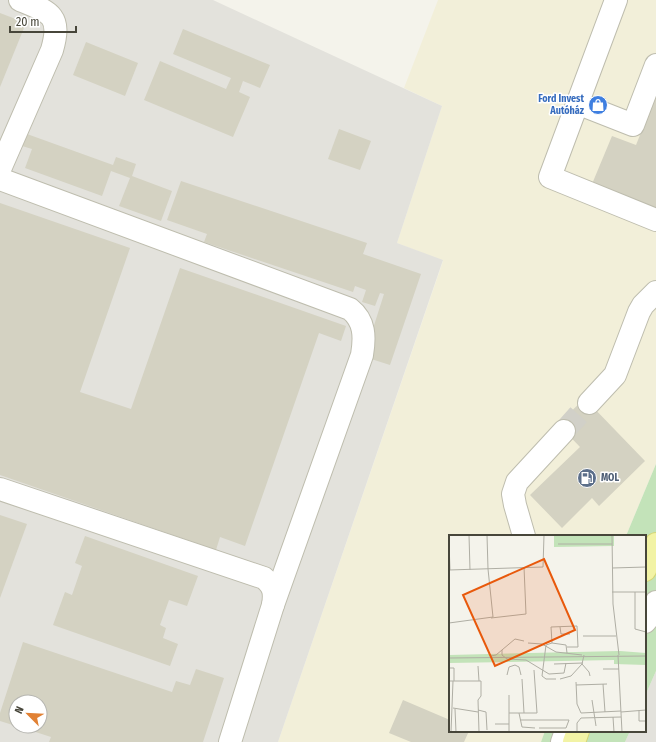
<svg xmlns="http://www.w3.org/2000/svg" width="656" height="742" font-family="'Fira Sans Condensed',sans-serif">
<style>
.commercial{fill:#f2efd9}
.industrial{fill:#e3e2dc;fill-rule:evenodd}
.green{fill:#c3e3b9}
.building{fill:#d4d2c2}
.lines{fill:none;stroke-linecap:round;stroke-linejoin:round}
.minor-tunnel{stroke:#d1d0c8;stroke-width:22;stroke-dasharray:22 11;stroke-linecap:butt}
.minor-casing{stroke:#bebdae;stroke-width:24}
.major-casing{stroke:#d6d676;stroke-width:24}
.minor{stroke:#fff;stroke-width:22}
.major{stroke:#f2f3a5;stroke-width:22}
.labels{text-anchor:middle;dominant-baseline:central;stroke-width:3;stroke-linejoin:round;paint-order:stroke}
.shop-label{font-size:10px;font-weight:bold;fill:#366cbe;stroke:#fff;text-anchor:end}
.service-label{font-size:10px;font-weight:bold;fill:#4e5e75;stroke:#fff;text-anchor:start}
.inset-road{fill:none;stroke:#afaea4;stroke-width:1}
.view{fill:#e8590c;fill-opacity:0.15;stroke:#e8590c;stroke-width:2}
.inset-edge{fill:none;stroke:#47463a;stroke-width:2}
</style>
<rect width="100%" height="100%" fill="#f4f3eb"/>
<polygon class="commercial" points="438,0 656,0 656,464 626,536 450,536 450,731 545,731 541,742 278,742 443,261 397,243 442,106 404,88"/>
<g class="industrial">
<path d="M0,0H213L442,106L397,243L443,260L278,742H0ZM16,702H40V726H16Z"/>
<polygon points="656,671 656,742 625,742 630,731 645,731 645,696"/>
</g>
<g class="green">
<polygon points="656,464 656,671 645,696 645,536 626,536"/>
<polygon points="545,731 630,731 625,742 541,742"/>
</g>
<g class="building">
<polygon points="0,13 26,23 0,87"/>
<polygon points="183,29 270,65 260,88 243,81 239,92 250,97 233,137 144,100 160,61 226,89 231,78 173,54"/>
<polygon points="86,42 138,63 125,96 73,75"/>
<polygon points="656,95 656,210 592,184 612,136 636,145"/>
<polygon points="339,129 371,141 360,170 328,159"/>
<polygon points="27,134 113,165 116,157 136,164 132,176 172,191 161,221 119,206 130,178 111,171 102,196 25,168 32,149 22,146"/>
<polygon points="181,181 367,243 363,254 421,274 390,365 368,358 370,338 384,294 380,293 375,306 362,302 366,290 355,286 353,292 204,242 207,234 167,220"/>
<polygon points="0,203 130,248 80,392 131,409 180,268 346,326 341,341 319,333 245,546 220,537 216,550 0,475"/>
<polygon points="583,400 589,403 645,461 599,506 592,498 562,528 530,495 580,447 558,424"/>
<polygon points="0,515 27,524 0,598"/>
<polygon points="85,536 198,576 187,606 169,600 160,625 166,628 163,638 178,644 170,666 53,625 65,592 72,595 82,566 75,563"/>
<polygon points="23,642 172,692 176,681 190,685 196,669 224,678 203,742 49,742 51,737 17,726 40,726 40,702 16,702 16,726 0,721 0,713"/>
<polygon points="403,700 450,720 450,731 469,731 464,742 411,742 389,733"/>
</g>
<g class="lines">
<polyline class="minor-tunnel" points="564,431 589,403"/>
<g class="minor-casing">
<g id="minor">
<polyline points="616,0 550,177 656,220"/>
<polyline points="577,103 633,125 656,65"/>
<path d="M0,169L52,50C62,15 50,12 20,0"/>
<path d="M0,179L350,309C365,321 365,337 362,355L273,605"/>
<polyline points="589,403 615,375 639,312 643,305 656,292"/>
<path d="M0,489L264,578C274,586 275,593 273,605L230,742"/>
<polyline points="524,536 515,505 513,494 517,482 564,431"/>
<polyline points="645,622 650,616 656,602"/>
<polyline points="562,742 566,731"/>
</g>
</g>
<g class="major-casing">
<g id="major">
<polyline points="645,570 656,544"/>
<polyline points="574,742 578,731"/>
</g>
</g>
<use href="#minor" class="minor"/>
<use href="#major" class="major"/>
</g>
<defs>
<g id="shop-disc" transform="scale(1)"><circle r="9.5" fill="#3f7fe0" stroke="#fff"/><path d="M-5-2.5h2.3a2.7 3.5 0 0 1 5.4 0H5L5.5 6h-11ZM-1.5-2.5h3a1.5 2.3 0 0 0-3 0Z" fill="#fff"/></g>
<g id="fuel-disc" transform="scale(1)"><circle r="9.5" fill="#5c6f8a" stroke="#fff"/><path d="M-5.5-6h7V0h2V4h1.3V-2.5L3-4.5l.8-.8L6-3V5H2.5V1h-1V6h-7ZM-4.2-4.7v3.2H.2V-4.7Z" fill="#fff"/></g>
</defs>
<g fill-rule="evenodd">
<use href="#shop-disc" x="598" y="105"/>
<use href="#fuel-disc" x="587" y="478"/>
</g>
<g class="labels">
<g class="shop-label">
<text x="584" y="99">Ford Invest<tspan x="584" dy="12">Autóház</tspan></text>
</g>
<g class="service-label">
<text x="601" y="478">MOL</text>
</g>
</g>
<g transform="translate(449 535)">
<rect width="197" height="197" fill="#f4f3eb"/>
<path d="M105,0H165V11L105,12ZM171,116L197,118V130L165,129V125L0,128V120Z" fill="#c3e3b9"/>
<path class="inset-road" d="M20,0L21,35M163,0L164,69L170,120M0,8L1,35M109,9H163M163,33L197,32M0,35L94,32L95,0M163,57H197M186,57V94L197,97M42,83L77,79L75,32M0,88L44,82L39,34L38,0M111,92L112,99H121M134,101H167M79,108L93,109L107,117L133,120M103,108L102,92L128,91L129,112H118M53,115V120L58,124L77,125L100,139L115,138L117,128M169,120L173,197M42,121L47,120L66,104L75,106M0,123L197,121M105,129L134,128M133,129L140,137L141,141M29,131L30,146M0,133H5V146M154,134H170M58,140L60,132L66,130L70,132L72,140M73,144L75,178M107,144H97L93,141L97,110L103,108L117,110L118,118M111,144L122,141L133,129L135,120M0,146H32V161L29,165L30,197M127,147L128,169L132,178L172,176M154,149L156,177M127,150L158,149M60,160V197M143,165L147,191M4,173L29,177M6,174L7,197M29,175L37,177L38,195M190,175V186H197M172,177L197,175M60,178H88L85,135M70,178L73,192L86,193M164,182L165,197M71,185H120L117,193H90M46,189H60M2,197L4,146M128,197V188L132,183L172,182"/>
<path class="view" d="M95,24L126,95L46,131L14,60Z"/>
<rect width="197" height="197" class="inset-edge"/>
</g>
<g transform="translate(28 714) rotate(294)"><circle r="19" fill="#ffffff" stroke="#b5b5b0"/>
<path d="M0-3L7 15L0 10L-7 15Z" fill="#e18134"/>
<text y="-6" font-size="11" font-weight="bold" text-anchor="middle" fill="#47463a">N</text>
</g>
<path d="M10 26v6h66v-6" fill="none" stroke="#47463a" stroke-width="2"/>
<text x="16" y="26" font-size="12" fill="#47463a" stroke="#ffffff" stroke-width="3" paint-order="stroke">20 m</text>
</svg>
